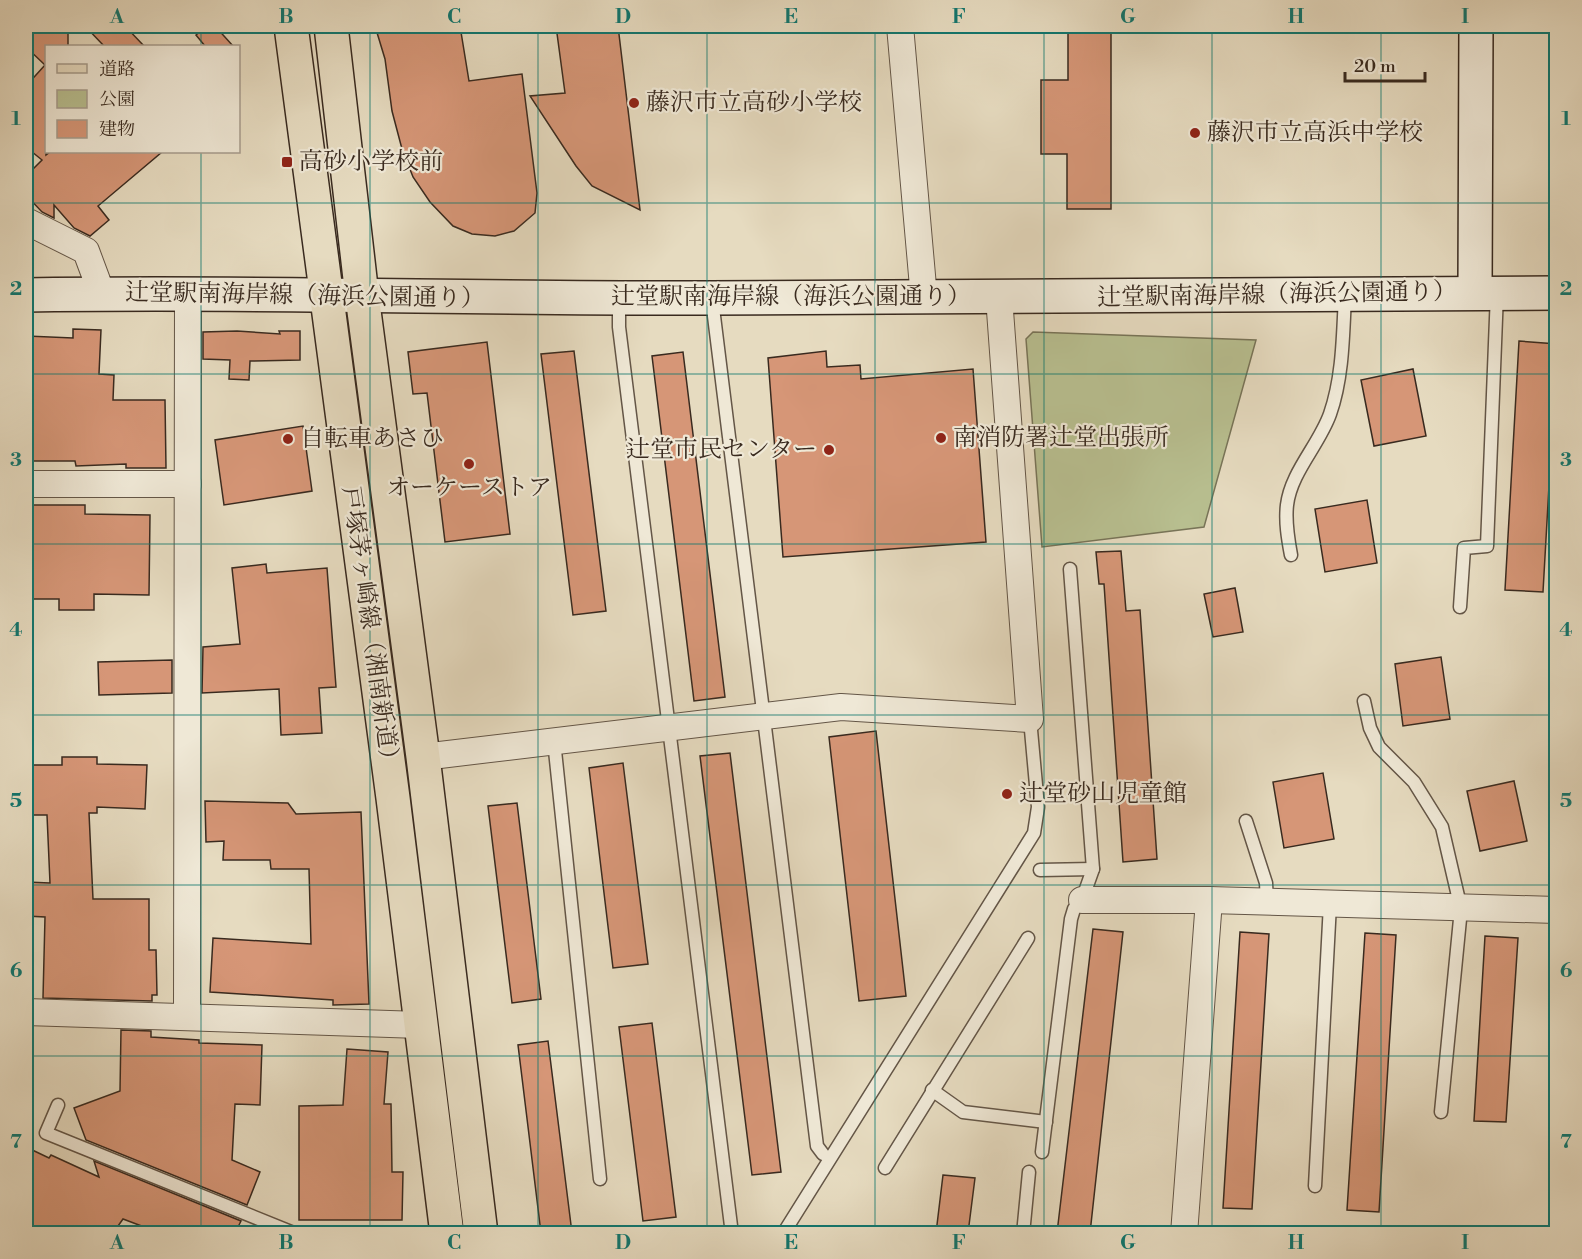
<svg xmlns="http://www.w3.org/2000/svg" width="1582" height="1259" font-family="'Libre Bodoni','Noto Serif JP',serif">
<style>
.green{fill:#b8bf90;stroke:#787458;stroke-width:1.5}
.building{fill:#d69677;stroke:#392a1f;stroke-width:1.5}
.lines{fill:none;stroke-linecap:round;stroke-linejoin:round}
.lane-casing{stroke:#645647;stroke-width:15}
.street-casing{stroke:#645647;stroke-width:28}
.secondary-casing{stroke:#392a1f;stroke-width:36}
.primary-casing{stroke:#392a1f;stroke-width:36}
.lane{stroke:#efe8d6;stroke-width:12}
.street{stroke:#efe8d6;stroke-width:26}
.secondary{stroke:#efe8d6;stroke-width:33}
.primary{stroke:#e6dbc0;stroke-width:33}
.grid{fill:none;stroke:#0f766e;stroke-width:1.5;stroke-opacity:0.55}
.poi-dot{fill:#8f2418;stroke:#efe8d6;stroke-width:2}
.labels{text-anchor:middle;dominant-baseline:central;stroke-width:4.5;stroke-linejoin:round;paint-order:stroke}
.poi-label{font-size:24px;fill:#392a1f;stroke:#efe8d6;text-anchor:start}
.street-label{font-size:24px;fill:#392a1f;stroke:#efe8d6}
.neatline{fill:none;stroke:#0f766e;stroke-width:2}
.grid-label{font-size:20px;text-anchor:middle;font-weight:bold;fill:#0f766e}
</style>
<rect width="100%" height="100%" fill="#e6dbc0"/>
<filter id="stains"><feTurbulence type="fractalNoise" baseFrequency=".00333" numOctaves="4"/><feColorMatrix values="0 0 0 0 .2 0 0 0 0 .09 0 0 0 0 .02 0 0 0 .5 -.17"/></filter>
<radialGradient id="worn" r=".72"><stop offset=".6" stop-color="#630" stop-opacity="0"/><stop offset="1" stop-color="#630" stop-opacity=".3"/></radialGradient>
<polygon class="green" points="1033,332 1256,340 1204,527 1042,547 1026,339"/>
<g class="building">
<polygon points="26,26 68,26 68,46 46,46 46,155 50,152 162,152 98,206 109,220 90,236 74,228 54,205 54,218 42,212 26,195 26,176 42,160 26,147 26,86 45,65 26,47"/>
<polygon points="85,26 125,26 144,46 104,46"/>
<polygon points="207,26 215,26 233,46 205,46 196,35"/>
<polygon points="375,26 460,26 469,81 522,74 537,193 535,213 514,231 495,236 472,234 453,226 430,202 413,177 402,149 392,111 385,59"/>
<polygon points="556,26 618,26 640,210 592,186 576,166 530,96 565,93"/>
<polygon points="1068,26 1111,26 1111,209 1067,209 1067,154 1041,154 1041,80 1068,80"/>
<polygon points="73,329 101,330 99,374 114,375 113,400 165,400 166,468 126,468 126,464 76,466 75,461 29,461 29,402 26,402 27,336 73,338"/>
<polygon points="237,331 280,334 279,331 300,331 300,360 250,361 249,380 229,379 230,360 203,359 203,332"/>
<polygon points="1519,341 1557,344 1543,592 1505,590"/>
<polygon points="487,342 510,534 445,542 427,393 413,394 408,352"/>
<polygon points="574,351 606,611 573,615 541,354"/>
<polygon points="826,351 827,367 860,365 861,379 973,369 986,542 783,557 768,358"/>
<polygon points="683,352 725,697 694,701 652,356"/>
<polygon points="1413,369 1426,436 1374,446 1361,380"/>
<polygon points="303,426 312,491 224,505 215,440"/>
<polygon points="1367,500 1377,563 1325,572 1315,509"/>
<polygon points="26,505 85,505 85,514 150,515 149,595 94,594 94,610 59,610 59,599 26,599"/>
<polygon points="1121,551 1126,611 1140,610 1157,859 1123,862 1104,584 1099,584 1096,552"/>
<polygon points="266,564 267,573 327,568 336,687 319,688 322,733 281,735 279,689 202,693 203,647 240,644 232,568"/>
<polygon points="1235,588 1243,632 1213,637 1204,594"/>
<polygon points="1441,657 1450,719 1403,726 1395,664"/>
<polygon points="172,660 172,693 99,695 98,662"/>
<polygon points="876,731 906,996 859,1001 829,737"/>
<polygon points="730,753 781,1172 752,1175 700,756"/>
<polygon points="62,757 97,757 97,764 147,765 145,809 97,807 97,813 89,813 93,899 149,899 149,950 156,950 157,995 152,995 152,1001 43,998 45,917 26,916 26,907 27,882 50,883 47,815 26,815 26,765 62,765"/>
<polygon points="623,763 648,964 613,968 589,768"/>
<polygon points="1323,773 1334,839 1284,848 1273,782"/>
<polygon points="1514,781 1527,841 1480,851 1467,791"/>
<polygon points="205,801 288,803 296,814 361,812 369,1004 333,1005 333,1000 210,992 213,938 311,944 309,869 271,869 270,860 223,860 224,841 206,842"/>
<polygon points="517,803 541,999 512,1003 488,806"/>
<polygon points="1093,929 1123,932 1090,1233 1057,1233"/>
<polygon points="1240,932 1269,934 1252,1209 1223,1208"/>
<polygon points="1365,933 1396,935 1379,1212 1347,1210"/>
<polygon points="1485,936 1518,938 1506,1122 1474,1121"/>
<polygon points="652,1023 676,1217 643,1221 619,1027"/>
<polygon points="121,1030 151,1031 151,1037 199,1040 199,1043 262,1045 260,1105 235,1104 232,1160 260,1172 247,1205 86,1140 74,1108 120,1091"/>
<polygon points="548,1041 572,1233 541,1233 518,1045"/>
<polygon points="347,1049 388,1052 384,1104 391,1104 392,1172 403,1172 402,1220 299,1220 299,1106 343,1105"/>
<polygon points="26,1147 49,1158 51,1155 99,1177 94,1161 241,1221 235,1233 160,1233 123,1219 113,1233 26,1233"/>
<polygon points="943,1175 975,1178 968,1233 936,1233"/>
</g>
<g class="lines">
<g class="lane-casing">
<g id="lane">
<polyline points="619,299 619,327 732,1234"/>
<polyline points="712,300 817,1146 823,1154"/>
<path d="M1291,555C1288,539 1285,522 1287,505C1291,472 1319,445 1330,414C1343,377 1343,334 1345,295"/>
<polyline points="1460,607 1464,548 1487,546 1497,293"/>
<polyline points="1364,701 1370,728 1379,747 1414,782 1442,827 1461,909 1441,1112"/>
<polyline points="554,741 600,1179"/>
<polyline points="1246,821 1266,883 1267,902"/>
<polyline points="1040,870 1093,869"/>
<polyline points="932,1090 963,1112 1046,1122"/>
<polyline points="58,1105 46,1133 296,1234"/>
<polyline points="1042,1152 1071,919 1074,909 1082,900 1093,869 1070,569"/>
<polyline points="885,1168 1028,938"/>
<polyline points="1315,1186 1330,904"/>
<polyline points="783,1234 1034,833 1038,807 1030,719"/>
<polyline points="1023,1234 1029,1172"/>
</g>
</g>
<g class="street-casing">
<g id="street">
<polyline points="900,26 924,298"/>
<polyline points="26,221 86,251 102,294"/>
<polyline points="26,484 188,484"/>
<polyline points="423,757 841,707 1030,719 999,297"/>
<polyline points="1082,900 1209,900 1556,910"/>
<polyline points="26,1012 420,1025"/>
<polyline points="187,1015 188,295"/>
<polyline points="1184,1234 1209,900"/>
</g>
</g>
<g class="secondary-casing">
<g id="secondary">
<polyline points="1475,293 1476,26"/>
<path d="M26,295C254,291 482,299 710,298C992,298 1274,293 1556,293"/>
</g>
</g>
<g class="primary-casing">
<g id="primary">
<polyline points="291,26 393,798 447,1234"/>
<polyline points="331,26 362,296 423,757 481,1234"/>
</g>
</g>
<use href="#lane" class="lane"/>
<use href="#street" class="street"/>
<use href="#secondary" class="secondary"/>
<use href="#primary" class="primary"/>
</g>
<path class="grid" d="M201,26V46M370,26V1234M538,26V1234M707,26V1234M875,26V1234M1044,26V1234M1212,26V1234M1381,26V1234M201,152V1234M26,203H1556M26,374H1556M26,544H1556M26,715H1556M26,885H1556M26,1056H1556"/>
<g class="poi-dot">
<circle cx="634" cy="103" r="6"/>
<circle cx="1195" cy="133" r="6"/>
<rect x="281" y="156" width="12" height="12" rx="3"/>
<circle cx="941" cy="438" r="6"/>
<circle cx="288" cy="439" r="6"/>
<circle cx="829" cy="450" r="6"/>
<circle cx="469" cy="464" r="6"/>
<circle cx="1007" cy="794" r="6"/>
</g>
<g class="labels">
<g class="poi-label">
<text x="646" y="103">藤沢市立高砂小学校</text>
<text x="1207" y="133">藤沢市立高浜中学校</text>
<text x="299" y="162">高砂小学校前</text>
<text x="953" y="438">南消防署辻堂出張所</text>
<text x="300" y="439">自転車あさひ</text>
<text x="817" y="450" text-anchor="end">辻堂市民センター</text>
<text x="469" y="488" text-anchor="middle">オーケーストア</text>
<text x="1019" y="794">辻堂砂山児童館</text>
</g>
<g class="street-label">
<text transform="translate(1277 295) rotate(-1)">辻堂駅南海岸線（海浜公園通り）</text>
<text transform="translate(305 296) rotate(1)">辻堂駅南海岸線（海浜公園通り）</text>
<text x="791" y="297">辻堂駅南海岸線（海浜公園通り）</text>
<text transform="translate(370 629) rotate(82)">戸塚茅ヶ崎線（湘南新道）</text>
</g>
</g>
<rect width="1582" height="1259" fill="none" stroke="#e6dbc0" stroke-width="66"/>
<rect x="45" y="45" width="195" height="108" fill="#efe8d6" stroke="#a69c8d" stroke-width="1.5"/>
<rect x="57" y="64" width="30" height="9" fill="#e6dbc0" stroke="#a69c8d" stroke-width="1.5"/>
<text x="99" y="75" font-size="18" fill="#392a1f">道路</text>
<rect x="57" y="90" width="30" height="18" fill="#b8bf90" stroke="#a69c8d" stroke-width="1.5"/>
<text x="99" y="105" font-size="18" fill="#392a1f">公園</text>
<rect x="57" y="120" width="30" height="18" fill="#d69677" stroke="#a69c8d" stroke-width="1.5"/>
<text x="99" y="135" font-size="18" fill="#392a1f">建物</text>
<path d="M1345 72v9h80v-9" fill="none" stroke="#392a1f" stroke-width="3"/>
<text x="1354" y="72" font-size="18" fill="#392a1f" stroke="#efe8d6" stroke-width="4.5" paint-order="stroke">20 m</text>
<rect x="33" y="33" width="1516" height="1193" class="neatline"/>
<g class="grid-label">
<text x="117" y="23">A</text>
<text x="286" y="23">B</text>
<text x="454" y="23">C</text>
<text x="623" y="23">D</text>
<text x="791" y="23">E</text>
<text x="959" y="23">F</text>
<text x="1128" y="23">G</text>
<text x="1296" y="23">H</text>
<text x="1465" y="23">I</text>
<text x="16" y="125">1</text>
<text x="1566" y="125">1</text>
<text x="16" y="295">2</text>
<text x="1566" y="295">2</text>
<text x="16" y="466">3</text>
<text x="1566" y="466">3</text>
<text x="16" y="636">4</text>
<text x="1566" y="636">4</text>
<text x="16" y="807">5</text>
<text x="1566" y="807">5</text>
<text x="16" y="977">6</text>
<text x="1566" y="977">6</text>
<text x="16" y="1148">7</text>
<text x="1566" y="1148">7</text>
<text x="117" y="1249">A</text>
<text x="286" y="1249">B</text>
<text x="454" y="1249">C</text>
<text x="623" y="1249">D</text>
<text x="791" y="1249">E</text>
<text x="959" y="1249">F</text>
<text x="1128" y="1249">G</text>
<text x="1296" y="1249">H</text>
<text x="1465" y="1249">I</text>
</g>
<rect width="100%" height="100%" filter="url(#stains)"/>
<rect width="100%" height="100%" fill="url(#worn)"/>
</svg>
